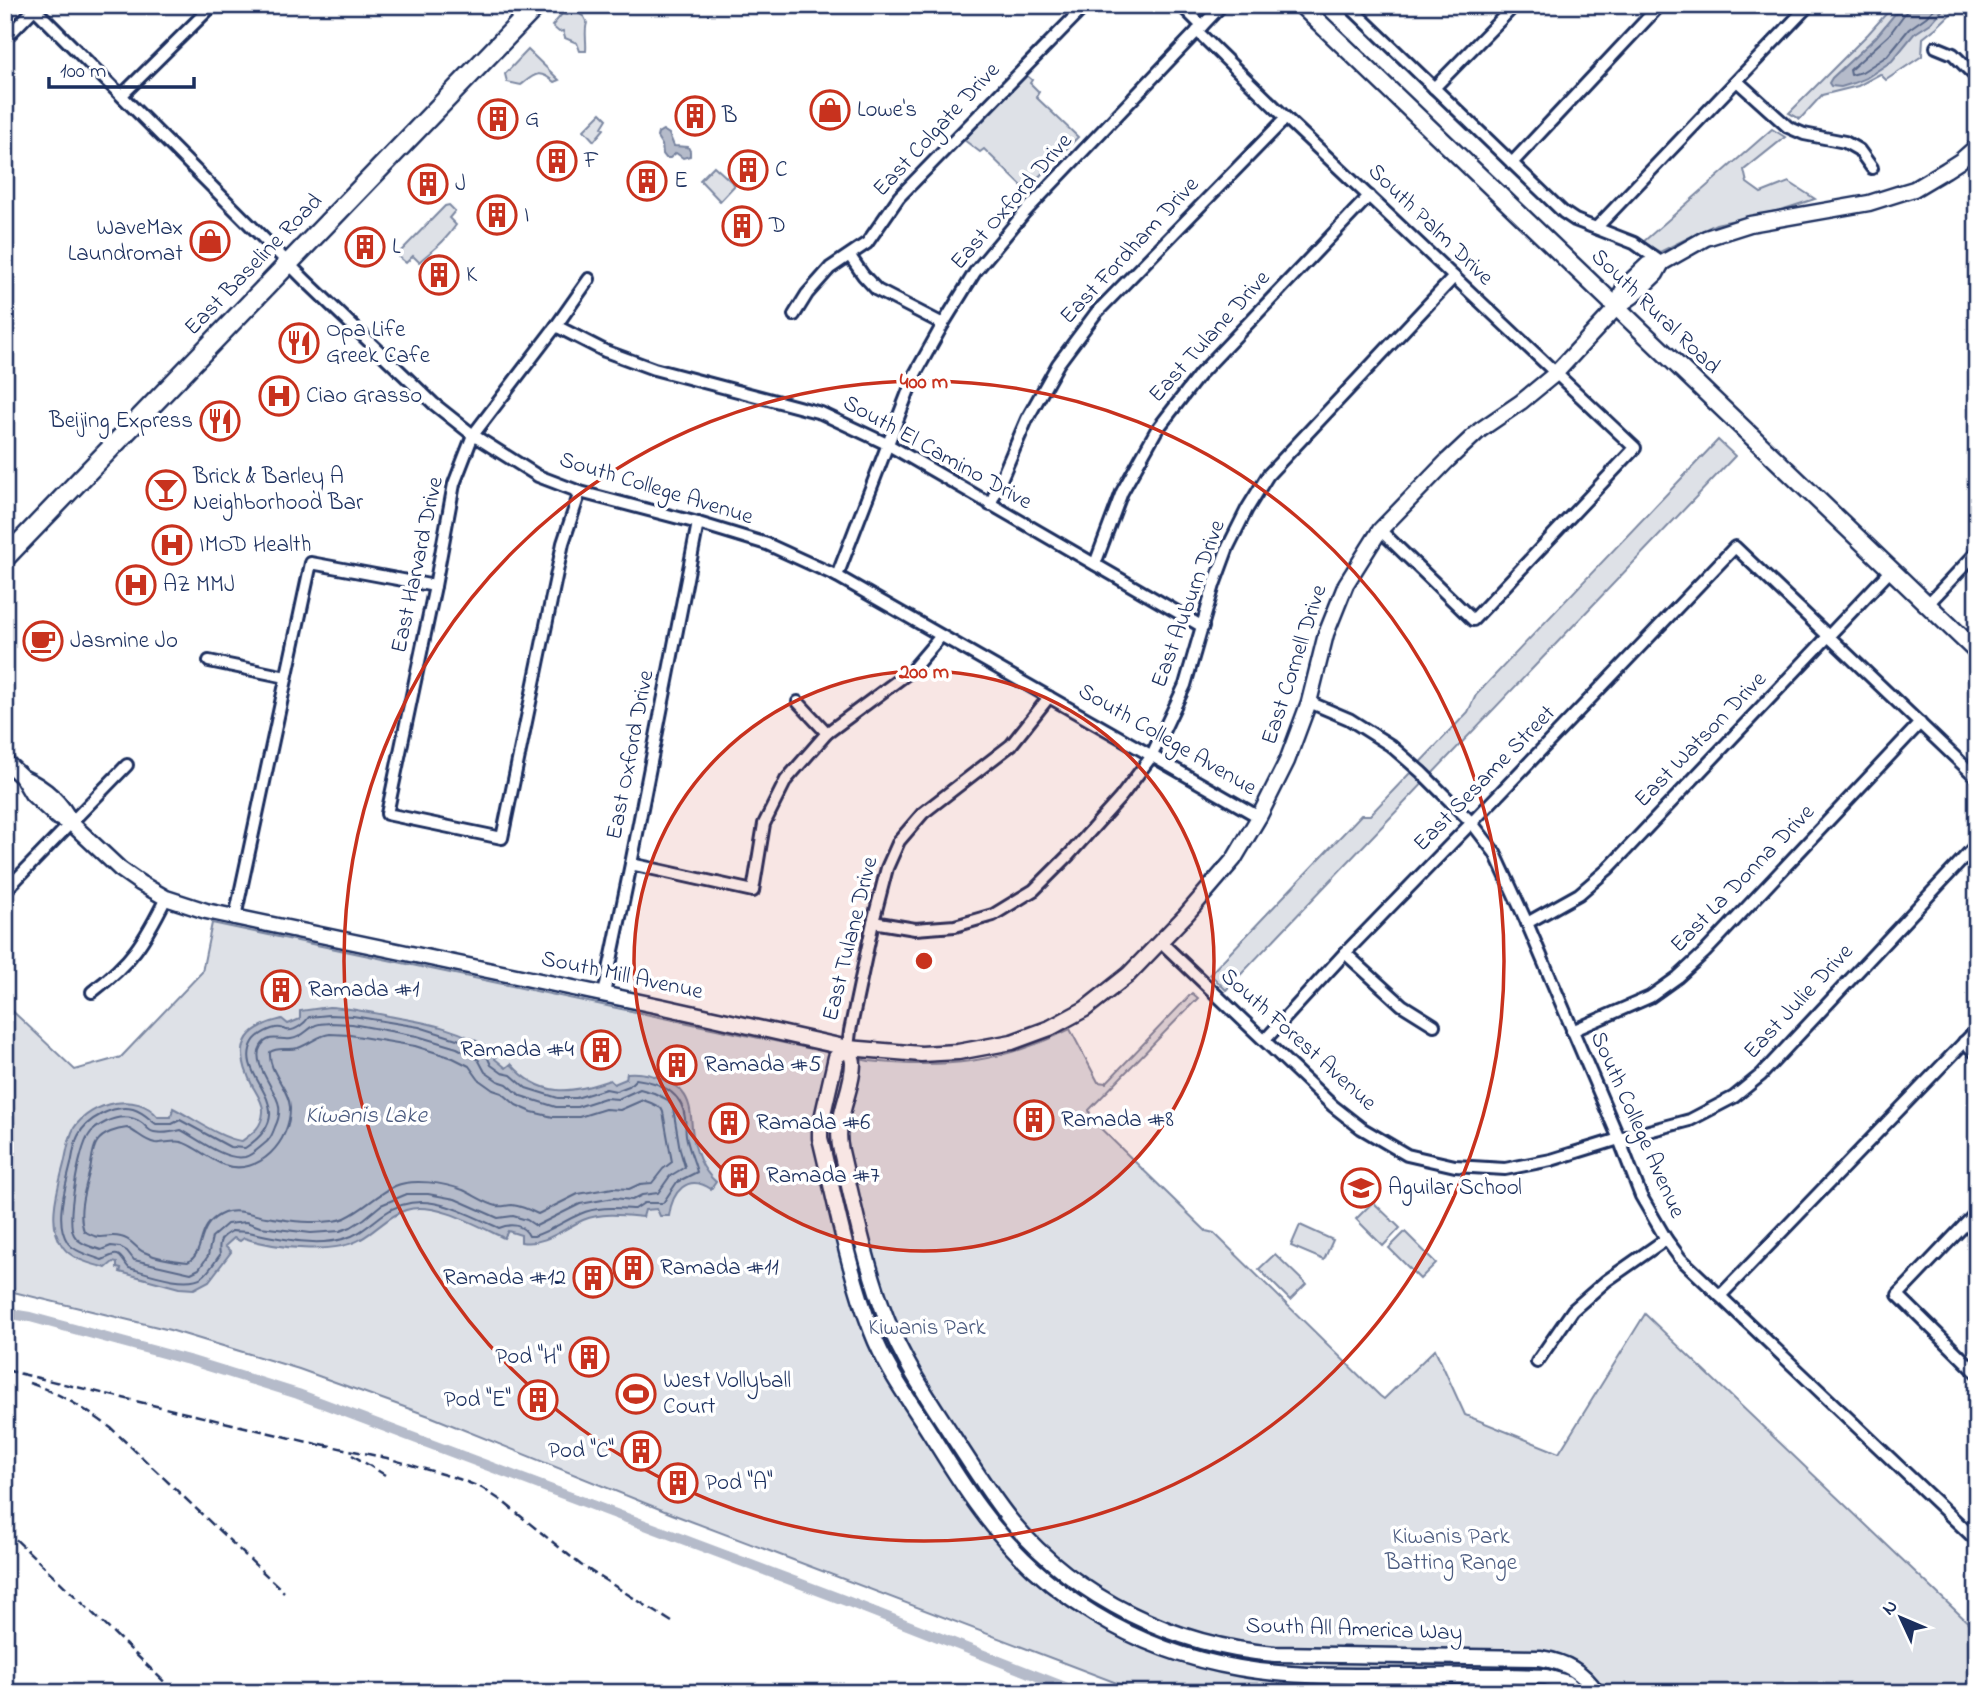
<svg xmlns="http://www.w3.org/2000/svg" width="1982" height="1698" font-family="'Indie Flower',sans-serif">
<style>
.green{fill:#dee1e7;stroke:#7c88a2;stroke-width:2}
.water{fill:#b5bbca;stroke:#77839f;stroke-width:2}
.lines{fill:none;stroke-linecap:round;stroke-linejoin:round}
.shore{stroke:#596789;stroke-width:2}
.canal{stroke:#b5bbca;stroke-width:10}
.minor-casing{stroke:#1b2f5e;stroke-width:16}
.tertiary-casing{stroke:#1b2f5e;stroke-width:19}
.secondary-casing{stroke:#1b2f5e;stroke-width:21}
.primary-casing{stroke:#1b2f5e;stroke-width:23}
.minor{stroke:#fff;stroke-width:10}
.tertiary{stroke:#fff;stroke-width:14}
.secondary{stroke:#fff;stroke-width:16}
.primary{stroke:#fff;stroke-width:18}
.rail{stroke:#1b2f5e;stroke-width:2.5;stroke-dasharray:10 5;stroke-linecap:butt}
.ring{fill:none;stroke:#c8321e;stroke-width:3.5}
.labels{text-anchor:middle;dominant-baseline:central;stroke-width:7;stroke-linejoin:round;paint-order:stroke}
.poi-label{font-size:23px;fill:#1b2f5e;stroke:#fff;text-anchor:start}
.street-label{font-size:23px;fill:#1b2f5e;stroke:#fff}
.park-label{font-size:23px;fill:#4c5c80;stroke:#fff}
.water-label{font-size:24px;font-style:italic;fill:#49597e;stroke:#fff}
.centre{fill:#c8321e;stroke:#fff;stroke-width:3.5}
.ring-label{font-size:21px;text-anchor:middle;font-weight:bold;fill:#c8321e;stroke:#fff;stroke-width:7;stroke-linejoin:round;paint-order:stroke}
</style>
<rect width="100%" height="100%" fill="#fff"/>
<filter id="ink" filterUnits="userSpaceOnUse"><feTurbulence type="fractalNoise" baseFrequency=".0143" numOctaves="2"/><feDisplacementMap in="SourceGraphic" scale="14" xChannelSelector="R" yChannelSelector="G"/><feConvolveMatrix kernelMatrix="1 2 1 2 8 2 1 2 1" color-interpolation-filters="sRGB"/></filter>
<g filter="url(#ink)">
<g class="green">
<polygon points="1894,5 1960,5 1937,27 1923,38 1922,56 1886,80 1880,74 1858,86 1822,95 1800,119 1789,113 1868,34"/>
<path d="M574,10L584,17L587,23C584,31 587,42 586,51H580L577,43L565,38L563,31L559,32L552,26L562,14L567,15Z"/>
<path d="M528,50L559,80L554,82C539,69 535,74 521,85L507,82L505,74Z"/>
<polygon points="1026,75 1032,80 1030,83 1039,92 1036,97 1078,137 1026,190 984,149 980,152 964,140"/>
<polygon points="601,113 607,119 602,127 604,129 594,141 584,130"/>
<polygon points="1772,129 1785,137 1744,170 1747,183 1761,193 1789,182 1815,199 1781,210 1716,224 1660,252 1643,242"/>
<polygon points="714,166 735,185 720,201 700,180"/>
<path d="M449,205L455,211L449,218L456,225C443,244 435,248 419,262L413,256L406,263L399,257L400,252L445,206Z"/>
<polygon points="1718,440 1735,456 1226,990 1210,974 1361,815 1370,815 1468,712 1476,695"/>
<path d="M212,923L869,1061C944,1069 1002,1063 1070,1029L1098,1082L1106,1083L1192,993L1198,998L1089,1110L1092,1120L1206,1231L1214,1233L1380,1396L1384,1399L1435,1349L1465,1415L1559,1453L1645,1314L1977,1631V1693H1143L672,1514L432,1417L299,1369L170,1330L5,1290V1004L75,1070L121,1057L202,972Z"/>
<polygon points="1373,1202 1400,1228 1383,1246 1356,1219"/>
<polygon points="1300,1225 1333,1240 1324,1260 1291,1246"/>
<polygon points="1405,1232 1436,1263 1420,1279 1389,1248"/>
<polygon points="1275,1254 1306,1284 1290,1300 1259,1269"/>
</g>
<g class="water">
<polygon points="1904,5 1947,5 1931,23 1914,34 1892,61 1866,78 1854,83 1841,87 1831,86 1829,83 1832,78 1876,37 1894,15"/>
<polygon points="663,130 669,134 674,146 688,147 690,151 690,156 683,158 676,153 670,158 666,158 663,154 662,145 657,137 658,133"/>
<path d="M329,1007C350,1008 369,1012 389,1016C429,1023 462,1029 497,1053L495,1059L506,1068L511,1064C541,1098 570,1094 610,1080L614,1084L626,1079L627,1073C640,1072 652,1074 664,1080C670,1083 678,1086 682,1092C691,1102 691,1116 692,1128C694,1148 701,1169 716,1182L711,1189C687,1173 672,1192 669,1216H660L657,1209L645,1210L643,1217C623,1215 603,1212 583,1220C563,1229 544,1246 521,1242V1235L508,1231L504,1238C478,1226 435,1201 406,1210C389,1215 376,1231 361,1239C334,1255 274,1248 244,1238L240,1241L234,1238L225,1246L231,1252L209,1281L194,1289L179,1288L120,1272L121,1269L117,1268V1263L113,1262L106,1268C93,1264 72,1260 63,1247C46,1225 58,1188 64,1164C67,1152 68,1139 74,1128C91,1102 138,1091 158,1117H171L173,1108C193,1118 221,1139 242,1141C253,1133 262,1127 263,1112C264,1104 257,1094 253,1087C242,1065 234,1039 262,1026C268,1022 276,1021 282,1019L288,1024L300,1019V1011Z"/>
</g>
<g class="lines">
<g class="shore">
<polyline points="1908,5 1906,12 1889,35 1850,70 1851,75 1862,72 1887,56 1909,29 1926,17 1938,5"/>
<path d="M329,1015L353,1016L419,1027L460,1040L486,1054L491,1065L502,1073L511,1075L526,1088L558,1098H576L606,1089L616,1091L629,1086L636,1079C659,1082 682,1092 685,1118C686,1123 685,1129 686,1135C688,1148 694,1160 697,1172L677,1182L663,1203H644L635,1209C616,1208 598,1206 580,1214C564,1221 550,1231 534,1236H529C523,1224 510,1223 499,1228C462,1212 422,1187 384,1214C371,1223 360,1235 343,1239C313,1247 278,1238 248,1232C243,1231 238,1232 232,1231C220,1237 218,1242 220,1255C215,1261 210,1271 203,1276C187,1288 147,1273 129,1268C123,1262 121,1251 111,1256C108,1257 105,1259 102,1260C91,1256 75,1252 68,1243C54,1223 65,1189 70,1168C73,1158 73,1146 78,1136C86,1119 114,1104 133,1109C143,1112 148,1118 156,1124H172L180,1120L230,1147L245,1148C307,1107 232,1078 253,1042C257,1035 273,1026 281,1028C283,1028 284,1030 286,1030C295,1032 305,1023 309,1017Z"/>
<path d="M330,1023L352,1024L417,1036L457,1048L478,1059L485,1072L498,1081L507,1084L521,1096L556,1107H577L605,1098L618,1099L640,1089L654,1093L668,1100L673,1108L680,1150L685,1167L670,1176L658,1193L642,1195L632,1200L614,1198L580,1204L536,1226L527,1220L513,1216L498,1218L455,1199L428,1194H407L381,1205L364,1219L351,1227L340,1231L311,1233L260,1227L246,1222L227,1224L212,1237L208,1256L199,1269L191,1273L134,1260L127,1251L120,1247L111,1246L101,1250C92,1247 79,1244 74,1235C66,1221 79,1148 89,1135C92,1130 100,1125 106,1122C117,1116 131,1115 142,1123C146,1126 148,1131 154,1132C163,1134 173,1132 181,1130C198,1139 225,1161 245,1157C252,1155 258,1149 263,1145C270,1140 272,1135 275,1127C278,1121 280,1113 279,1106C277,1090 250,1063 261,1046C270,1033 280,1041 291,1039C303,1037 306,1030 314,1026C318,1023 326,1024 330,1023Z"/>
<path d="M330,1034L350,1035L415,1046L453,1058L469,1066L479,1080L493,1090L502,1093L516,1105L532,1112L553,1117H579L605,1109L620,1110L643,1100L651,1103L661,1108L663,1112L672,1162L663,1169L652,1183L640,1184L629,1189L613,1188L578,1194L538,1214C530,1210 521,1206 512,1205C507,1205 502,1207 497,1206C485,1203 474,1195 463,1190C444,1183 413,1178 395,1186C376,1195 363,1210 345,1218C336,1222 324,1222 314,1222C298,1223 281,1219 266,1217C252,1215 238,1208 224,1213C194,1225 207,1251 188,1262C175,1261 156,1258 144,1252C135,1248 132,1239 121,1237C104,1233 104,1243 84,1231C77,1212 85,1189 90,1170C92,1161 92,1149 97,1142C103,1133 117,1129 127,1128C137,1132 144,1141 155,1143C163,1144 173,1140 181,1142C191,1144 211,1160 224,1165C259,1177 291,1141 290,1107C289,1088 268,1072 270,1052C279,1046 288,1051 298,1048C310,1044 318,1035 330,1034Z"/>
</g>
<polyline class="canal" points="5,1313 30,1317 192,1361 298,1394 849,1602 1080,1693"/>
<g class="minor-casing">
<g id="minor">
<polyline points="31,5 305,280 434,404 473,435 538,476 580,492 698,523 767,544 837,576 1259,817"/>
<polyline points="1181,5 1202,26"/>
<polyline points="1348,5 1563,212 1575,220 1634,243 1662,263"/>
<polyline points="1197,31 1286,118 1635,448 1473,620 1380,530"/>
<polyline points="5,39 38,5"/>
<polyline points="1936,47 1953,54 1977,78"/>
<polyline points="1737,81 1788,127 1804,134 1845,142 1859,150 1872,168"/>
<polyline points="1434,88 1515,5"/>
<polyline points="122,95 213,5"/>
<polyline points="1512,163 1660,5"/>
<polyline points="1596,228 1809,5"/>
<polyline points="850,256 863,275 877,290 943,324"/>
<polyline points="794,315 807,294 830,268 867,243 899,197 1086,5"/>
<polyline points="556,326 605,351 654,369 821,413 887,444 1203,627"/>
<polyline points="580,492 563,543 502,838 387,814 435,586 454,484 473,435 556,326 589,279"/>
<polyline points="990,505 1027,419 1058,364 1096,313 1286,118"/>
<polyline points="1095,564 1122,492 1156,431 1200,374 1369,196"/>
<polyline points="837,576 915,374 943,324 975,272 1025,212 1222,5"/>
<polyline points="1927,605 1977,552"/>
<polyline points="209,661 286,677"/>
<polyline points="798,702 827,733"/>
<polyline points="1309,702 1349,719 1390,745 1421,772 1472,823 1495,853 1527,923 1619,1139 1641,1196 1666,1239 1680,1258 1977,1541"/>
<polyline points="631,864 753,891 764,824 786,780 827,733 912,670 941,636"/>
<polyline points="5,891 127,765"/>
<polyline points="235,917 311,563 435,586"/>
<polyline points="873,922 915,929 955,926 993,915 1034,890 1069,855 1120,798 1151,757 1185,685 1214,585 1228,547 1247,509 1268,475 1454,277"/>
<polyline points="1527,923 1579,894 1608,869 1891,570"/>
<polyline points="1161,942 1333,1106 1361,1128 1407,1155 1455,1166 1505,1169 1551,1160 1619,1139 1690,1120 1734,1097 1761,1075 1977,844"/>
<polyline points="1345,953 1402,1005 1434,1025"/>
<path d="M92,992C132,962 144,942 166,898"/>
<polyline points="604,994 631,864 698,523"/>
<polyline points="1572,1031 1650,997 1678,977 1705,952 1920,723"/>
<polyline points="1265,1040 1345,953 1481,813 1735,547 1977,778"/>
<polyline points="1964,1042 1977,1054"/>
<polyline points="848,1048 850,1031 873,922 887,868 899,841 923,813 1011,745 1049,697"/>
<polyline points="1977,1212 1898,1295 1977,1373"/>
<polyline points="1720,1296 1977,1029"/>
<polyline points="1537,1362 1573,1310 1606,1281 1666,1239"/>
</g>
</g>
<g class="tertiary-casing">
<g id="tertiary">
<polyline points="1617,307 1624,287 1647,265 1662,263 1706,238 1750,224 1869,203 1904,192 1914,189 1946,170 1960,161 1977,146"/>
<polyline points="5,761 22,777 32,794 57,817 71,823 120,869 140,883 166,898 206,911 664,1007 848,1048 921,1054 958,1052 1012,1042 1050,1028 1085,1009 1128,975 1185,916 1234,859 1259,817 1287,761 1309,702 1326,634 1346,584 1380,530 1448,460 1480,430 1521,402 1555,374 1617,307 1633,296 1656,274 1662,263"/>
<path d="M22,777C44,787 61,801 71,823"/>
<path d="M848,1048L836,1057L820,1127V1138C836,1203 848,1270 872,1332C886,1369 910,1401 930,1433C946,1459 962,1485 980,1509C1042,1594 1135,1651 1239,1668C1284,1676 1331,1676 1377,1676C1433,1676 1490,1675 1546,1677L1567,1683L1578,1693"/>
<path d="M848,1048C850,1053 853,1058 853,1063C853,1092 833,1119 841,1151C854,1207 866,1266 887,1320C903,1361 928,1398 952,1435C971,1464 990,1495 1012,1522C1077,1599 1175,1646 1275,1654L1540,1658C1565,1662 1583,1671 1597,1693"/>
</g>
</g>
<g class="secondary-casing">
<polyline id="secondary" points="1301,5 1977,652"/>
</g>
<g class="primary-casing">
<polyline id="primary" points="5,558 537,5"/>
</g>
<use href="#minor" class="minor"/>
<use href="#tertiary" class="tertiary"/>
<use href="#secondary" class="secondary"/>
<use href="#primary" class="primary"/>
<g class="rail">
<polyline points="5,1370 329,1447"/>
<path d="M29,1383C60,1393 85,1409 111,1428L284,1592"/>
<polyline points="321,1444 387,1458 459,1479 482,1488 502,1501 581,1565 672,1622"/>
<polyline points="352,1455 385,1475"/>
<polyline points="5,1529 176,1693"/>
</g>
</g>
</g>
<circle cx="924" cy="961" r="290" fill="#c8321e" fill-opacity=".12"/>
<g class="ring">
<circle cx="924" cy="961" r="290"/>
<circle cx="924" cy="961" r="580"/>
</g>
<defs>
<g id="shop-ring" transform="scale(2.0125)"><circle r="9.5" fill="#fff" stroke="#c8321e" stroke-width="1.5"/><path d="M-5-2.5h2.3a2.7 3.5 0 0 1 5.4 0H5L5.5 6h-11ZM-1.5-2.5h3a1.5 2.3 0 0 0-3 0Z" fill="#c8321e"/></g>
<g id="building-ring" transform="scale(2.0125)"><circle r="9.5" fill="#fff" stroke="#c8321e" stroke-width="1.5"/><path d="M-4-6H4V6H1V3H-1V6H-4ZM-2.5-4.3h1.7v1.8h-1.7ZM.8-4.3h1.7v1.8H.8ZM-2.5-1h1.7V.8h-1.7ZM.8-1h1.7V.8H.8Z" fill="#c8321e"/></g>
<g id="restaurant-ring" transform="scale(2.0125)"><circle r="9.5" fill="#fff" stroke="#c8321e" stroke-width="1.5"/><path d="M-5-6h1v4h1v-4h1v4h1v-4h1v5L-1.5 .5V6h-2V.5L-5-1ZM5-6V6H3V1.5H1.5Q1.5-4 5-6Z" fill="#c8321e"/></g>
<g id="hospital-ring" transform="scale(2.0125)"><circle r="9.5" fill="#fff" stroke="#c8321e" stroke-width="1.5"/><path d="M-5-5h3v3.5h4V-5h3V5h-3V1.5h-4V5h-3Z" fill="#c8321e"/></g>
<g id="bar-ring" transform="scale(2.0125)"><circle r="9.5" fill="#fff" stroke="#c8321e" stroke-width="1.5"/><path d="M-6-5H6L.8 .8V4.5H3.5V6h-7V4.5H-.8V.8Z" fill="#c8321e"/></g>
<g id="cafe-ring" transform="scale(2.0125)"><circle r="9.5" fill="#fff" stroke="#c8321e" stroke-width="1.5"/><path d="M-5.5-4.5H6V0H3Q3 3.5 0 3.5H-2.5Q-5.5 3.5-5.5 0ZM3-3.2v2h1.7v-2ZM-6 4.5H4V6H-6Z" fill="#c8321e"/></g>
<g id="school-ring" transform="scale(2.0125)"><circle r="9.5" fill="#fff" stroke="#c8321e" stroke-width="1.5"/><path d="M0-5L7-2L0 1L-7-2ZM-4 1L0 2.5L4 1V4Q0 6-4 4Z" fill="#c8321e"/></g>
<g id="stadium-ring" transform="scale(2.0125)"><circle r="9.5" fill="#fff" stroke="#c8321e" stroke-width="1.5"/><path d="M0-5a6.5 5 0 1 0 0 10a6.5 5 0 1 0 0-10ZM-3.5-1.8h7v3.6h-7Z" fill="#c8321e"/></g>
</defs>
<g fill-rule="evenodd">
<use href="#shop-ring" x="830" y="110"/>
<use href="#building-ring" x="695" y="116"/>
<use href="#building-ring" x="498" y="119"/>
<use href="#building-ring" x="557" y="161"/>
<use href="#building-ring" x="748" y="170"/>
<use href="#building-ring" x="647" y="181"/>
<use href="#building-ring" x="428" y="184"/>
<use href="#building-ring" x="497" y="215"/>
<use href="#building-ring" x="742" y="226"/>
<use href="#shop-ring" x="210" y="241"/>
<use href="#building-ring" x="365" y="247"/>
<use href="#building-ring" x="439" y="275"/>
<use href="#restaurant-ring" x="299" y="343"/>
<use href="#hospital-ring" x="279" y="396"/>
<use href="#restaurant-ring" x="220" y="421"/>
<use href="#bar-ring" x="166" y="490"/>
<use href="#hospital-ring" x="172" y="545"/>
<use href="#hospital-ring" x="136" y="585"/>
<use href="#cafe-ring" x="43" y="641"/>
<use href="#building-ring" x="281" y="990"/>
<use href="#building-ring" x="601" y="1050"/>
<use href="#building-ring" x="677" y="1065"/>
<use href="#building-ring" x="1034" y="1120"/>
<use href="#building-ring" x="729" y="1123"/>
<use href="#building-ring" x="739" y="1176"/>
<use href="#school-ring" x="1361" y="1188"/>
<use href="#building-ring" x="633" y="1268"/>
<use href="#building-ring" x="593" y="1278"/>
<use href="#building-ring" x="589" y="1357"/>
<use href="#stadium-ring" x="636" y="1394"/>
<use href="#building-ring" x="538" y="1400"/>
<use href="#building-ring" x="641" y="1451"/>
<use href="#building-ring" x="678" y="1483"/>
</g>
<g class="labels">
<g class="poi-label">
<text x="857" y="110">Lowe's</text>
<text x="722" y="116">B</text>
<text x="525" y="119">G</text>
<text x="584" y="161">F</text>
<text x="775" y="170">C</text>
<text x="674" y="181">E</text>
<text x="455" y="184">J</text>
<text x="524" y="215">I</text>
<text x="769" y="226">D</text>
<text x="183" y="228" text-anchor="end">WaveMax<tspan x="183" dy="26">Laundromat</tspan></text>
<text x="392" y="247">L</text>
<text x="466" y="275">K</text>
<text x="326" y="330">Opa Life<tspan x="326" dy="26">Greek Cafe</tspan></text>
<text x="306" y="396">Ciao Grasso</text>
<text x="193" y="421" text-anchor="end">Beijing Express</text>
<text x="193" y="477">Brick &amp; Barley A<tspan x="193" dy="26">Neighborhood Bar</tspan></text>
<text x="199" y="545">IMOD Health</text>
<text x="163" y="585">AZ MMJ</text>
<text x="70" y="641">Jasmine Jo</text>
<text x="308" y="990">Ramada #1</text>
<text x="574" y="1050" text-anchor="end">Ramada #4</text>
<text x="704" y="1065">Ramada #5</text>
<text x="1061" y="1120">Ramada #8</text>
<text x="756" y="1123">Ramada #6</text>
<text x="766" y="1176">Ramada #7</text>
<text x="1388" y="1188">Aguilar School</text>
<text x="660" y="1268">Ramada #11</text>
<text x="566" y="1278" text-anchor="end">Ramada #12</text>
<text x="562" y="1357" text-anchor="end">Pod "H"</text>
<text x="663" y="1381">West Vollyball<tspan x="663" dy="26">Court</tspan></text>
<text x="511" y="1400" text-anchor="end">Pod "E"</text>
<text x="614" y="1451" text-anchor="end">Pod "C"</text>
<text x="705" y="1483">Pod "A"</text>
</g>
<g class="street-label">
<text transform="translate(937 130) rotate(-47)">East Colgate Drive</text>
<text transform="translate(1012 202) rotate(-49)">East Oxford Drive</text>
<text transform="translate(1430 225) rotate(44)">South Palm Drive</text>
<text transform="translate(1130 251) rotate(-47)">East Fordham Drive</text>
<text transform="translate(254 265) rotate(-46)">East Baseline Road</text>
<text transform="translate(1655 312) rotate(44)">South Rural Road</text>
<text transform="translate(1210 337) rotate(-48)">East Tulane Drive</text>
<text transform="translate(937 453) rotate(29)">South El Camino Drive</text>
<text transform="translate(656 489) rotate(17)">South College Avenue</text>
<text transform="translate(418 565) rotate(-78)">East Harvard Drive</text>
<text transform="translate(1189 604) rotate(-70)">East Auburn Drive</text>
<text transform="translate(1295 665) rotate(-72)">East Cornell Drive</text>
<text transform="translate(1167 740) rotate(30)">South College Avenue</text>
<text transform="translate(1701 740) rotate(-46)">East Watson Drive</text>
<text transform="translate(631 755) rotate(-79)">East Oxford Drive</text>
<text transform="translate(1485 779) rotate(-46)">East Sesame Street</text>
<text transform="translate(1743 879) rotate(-46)">East La Donna Drive</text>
<text transform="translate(851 939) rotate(-76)">East Tulane Drive</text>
<text transform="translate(622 976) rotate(12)">South Mill Avenue</text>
<text transform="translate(1799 1002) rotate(-47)">East Julie Drive</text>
<text transform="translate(1298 1040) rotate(42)">South Forest Avenue</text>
<text transform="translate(1637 1125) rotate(66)">South College Avenue</text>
<text transform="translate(1354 1630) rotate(2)">South All America Way</text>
</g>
<g class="park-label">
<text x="927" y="1328">Kiwanis Park</text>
<text x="1451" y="1537">Kiwanis Park<tspan x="1451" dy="26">Batting Range</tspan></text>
</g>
<g class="water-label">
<text x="366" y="1116">Kiwanis Lake</text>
</g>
</g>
<circle cx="924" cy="961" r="10" class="centre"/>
<g class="ring-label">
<text x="924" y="388">400 m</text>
<text x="924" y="678">200 m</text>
</g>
<rect width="1982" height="1698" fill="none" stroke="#fff" stroke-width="28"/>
<rect x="14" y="14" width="1954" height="1670" fill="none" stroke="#1b2f5e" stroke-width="2.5" filter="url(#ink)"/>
<g transform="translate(1901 1618) rotate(314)" stroke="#ffffff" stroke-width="5" paint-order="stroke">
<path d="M0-5L12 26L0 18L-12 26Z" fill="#1b2f5e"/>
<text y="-10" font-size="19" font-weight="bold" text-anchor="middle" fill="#1b2f5e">N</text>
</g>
<path d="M49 77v10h145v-10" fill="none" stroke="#1b2f5e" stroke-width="3.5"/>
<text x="60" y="77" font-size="21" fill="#1b2f5e" stroke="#ffffff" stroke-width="5" paint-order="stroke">100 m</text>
</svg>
